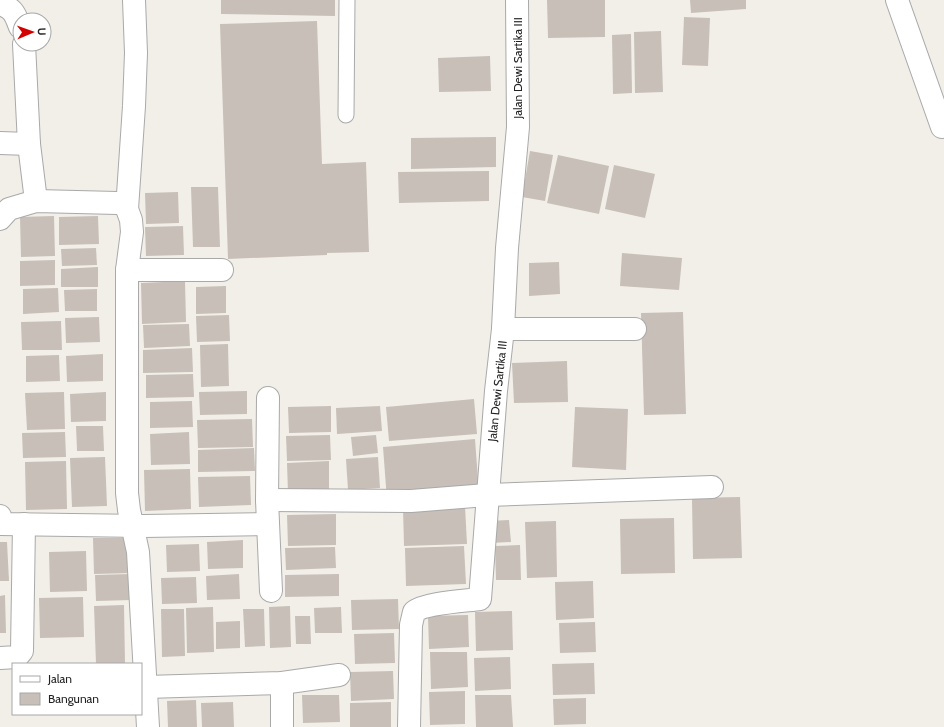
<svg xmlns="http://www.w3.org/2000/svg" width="944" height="727" font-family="Cabin,sans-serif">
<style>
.building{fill:#c7bfb8}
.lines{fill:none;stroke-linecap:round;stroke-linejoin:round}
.lane-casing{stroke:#a9a9a9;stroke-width:17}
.street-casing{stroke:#a9a9a9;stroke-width:24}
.lane{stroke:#fff;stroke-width:15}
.street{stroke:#fff;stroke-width:22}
.labels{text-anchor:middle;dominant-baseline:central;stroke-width:3;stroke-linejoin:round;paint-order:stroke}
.street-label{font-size:12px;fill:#222;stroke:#fff}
</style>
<rect width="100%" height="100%" fill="#f2efe9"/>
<g class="building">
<polygon points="221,0 335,0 335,16 221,14"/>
<polygon points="547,0 605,0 605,37 548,38"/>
<polygon points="690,0 746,0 746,9 691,13"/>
<polygon points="684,17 710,18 708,66 682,65"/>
<polygon points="317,21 322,164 366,162 369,252 327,253 327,255 228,259 220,24"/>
<polygon points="661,31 663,92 635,93 634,32"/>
<polygon points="631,34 632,93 613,94 612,35"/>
<polygon points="490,56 491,91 439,92 438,58"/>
<polygon points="496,137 496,167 411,169 411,138"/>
<polygon points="530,151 553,155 545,201 522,197"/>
<polygon points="558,155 609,166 599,214 547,203"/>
<polygon points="614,165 655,174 645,218 605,209"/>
<polygon points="489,171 489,201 399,203 398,172"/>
<polygon points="191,187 218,187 220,247 193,247"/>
<polygon points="178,192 179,223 146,224 145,193"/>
<polygon points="54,216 55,256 21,257 20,217"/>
<polygon points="98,216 99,244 59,245 59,217"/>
<polygon points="183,226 184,255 146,256 145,227"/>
<polygon points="96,248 97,265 62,266 61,249"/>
<polygon points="622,253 682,258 679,290 620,286"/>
<polygon points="55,260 55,285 20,286 20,261"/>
<polygon points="559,262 560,294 529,296 529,263"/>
<polygon points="98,267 98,287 61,287 61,269"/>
<polygon points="185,281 186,322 142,324 141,283"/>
<polygon points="226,286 226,313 196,314 196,287"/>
<polygon points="58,288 59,312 23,314 23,289"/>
<polygon points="97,289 97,311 65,311 64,290"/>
<polygon points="683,312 686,414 644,415 641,313"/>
<polygon points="229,315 230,341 197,342 196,316"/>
<polygon points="99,317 100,342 66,343 65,318"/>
<polygon points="61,321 62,350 22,350 21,322"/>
<polygon points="189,324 190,346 144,348 143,325"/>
<polygon points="228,344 229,386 201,387 200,345"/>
<polygon points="192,348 193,372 143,373 143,350"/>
<polygon points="103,354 103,381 67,382 66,356"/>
<polygon points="59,355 60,381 26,382 26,356"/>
<polygon points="567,361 568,402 514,403 512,363"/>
<polygon points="193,374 194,397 146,398 146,375"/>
<polygon points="247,391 247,414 200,415 199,392"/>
<polygon points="64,392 65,429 27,430 25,393"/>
<polygon points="106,392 106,421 71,422 70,394"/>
<polygon points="474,399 477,434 389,441 386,407"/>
<polygon points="192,401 193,427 150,428 150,402"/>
<polygon points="331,406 331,432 289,433 288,407"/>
<polygon points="380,406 382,431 337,434 336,408"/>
<polygon points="575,407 628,409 626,470 572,467"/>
<polygon points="252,419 253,447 198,448 197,420"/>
<polygon points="76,426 103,426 104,451 77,451"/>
<polygon points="65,432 66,457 23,458 22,433"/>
<polygon points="189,432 190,464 151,465 150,434"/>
<polygon points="330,435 331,460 287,461 286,436"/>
<polygon points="376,435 378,453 353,456 351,437"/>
<polygon points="475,439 479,493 387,500 383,447"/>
<polygon points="254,448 255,471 198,472 198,450"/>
<polygon points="105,457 107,506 72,507 70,458"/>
<polygon points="378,457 380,488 348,490 346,459"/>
<polygon points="66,461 67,509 26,510 25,462"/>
<polygon points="329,461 329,492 288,493 287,463"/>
<polygon points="190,469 191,509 145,511 144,470"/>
<polygon points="250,476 251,505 199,507 198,477"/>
<polygon points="740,497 742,558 693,559 692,498"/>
<polygon points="465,506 467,544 404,546 403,508"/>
<polygon points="336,514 336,545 288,546 287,515"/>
<polygon points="674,518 675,573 621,574 620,519"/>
<polygon points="509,520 511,542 490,543 488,521"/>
<polygon points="556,521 557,577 527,578 525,522"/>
<polygon points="93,538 131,538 132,573 94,574"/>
<polygon points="243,540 243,568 208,569 207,542"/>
<polygon points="0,542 7,542 9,581 0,581"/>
<polygon points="199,544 200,571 167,572 166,545"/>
<polygon points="520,545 521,580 496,580 495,546"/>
<polygon points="464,546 466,584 406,586 405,548"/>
<polygon points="335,547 336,568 286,570 285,548"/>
<polygon points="86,551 87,591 50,592 49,552"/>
<polygon points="131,574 132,600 96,601 95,575"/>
<polygon points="239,574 240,599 207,600 206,576"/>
<polygon points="339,574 339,596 285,597 285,575"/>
<polygon points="196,577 197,603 162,604 161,578"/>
<polygon points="593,581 594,618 556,620 555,582"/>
<polygon points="5,595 6,633 0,633 0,596"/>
<polygon points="83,597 84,637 40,638 39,598"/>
<polygon points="398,599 399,629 352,630 351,600"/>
<polygon points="124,605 125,664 96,664 94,606"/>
<polygon points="290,606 291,647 270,648 269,607"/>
<polygon points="213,607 214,652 187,653 186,608"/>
<polygon points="341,607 342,633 315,633 314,608"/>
<polygon points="161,609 184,609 185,656 162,657"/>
<polygon points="243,609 264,609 265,646 245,647"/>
<polygon points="512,611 513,650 476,651 475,612"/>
<polygon points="468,615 469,647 429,649 428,616"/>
<polygon points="295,616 310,616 311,644 296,644"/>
<polygon points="240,621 240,648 216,649 216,622"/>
<polygon points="595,622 596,652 560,653 559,623"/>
<polygon points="394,633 395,663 355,664 354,634"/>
<polygon points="430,652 467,652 468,687 431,689"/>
<polygon points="510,657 511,689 475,691 474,658"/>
<polygon points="594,663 595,694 553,695 552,664"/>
<polygon points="393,671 394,699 351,701 350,672"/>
<polygon points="465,691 465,724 430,725 429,692"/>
<polygon points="302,695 339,695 340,722 303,723"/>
<polygon points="475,695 511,695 513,727 476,727"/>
<polygon points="586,698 586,724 554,725 553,699"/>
<polygon points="196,700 197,727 168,727 167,701"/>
<polygon points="233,702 234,727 202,727 201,703"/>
<polygon points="391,702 391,727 350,727 350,703"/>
</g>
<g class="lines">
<g class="lane-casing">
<polyline id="lane" points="346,115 347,0"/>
</g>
<g class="street-casing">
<g id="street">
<polyline points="897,0 942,127"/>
<path d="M0,4C14,9 15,14 20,27"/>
<polyline points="24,44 29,144 36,201"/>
<polyline points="0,143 29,144"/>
<polyline points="127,209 134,106 136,53 134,0"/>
<polyline points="0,219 9,209 36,201 117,203 123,204 127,209 131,220 132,232 127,270 127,493 129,510 138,552 148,727"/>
<polyline points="127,270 222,270"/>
<polyline points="503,329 635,329"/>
<polyline points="268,398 267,500 271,591"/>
<polyline points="267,500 411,501 487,495 712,487"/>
<polyline points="0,516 0,524 144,526 268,524"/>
<polyline points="0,658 17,657 22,651 24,524"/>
<polyline points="282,683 282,727"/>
<polyline points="146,687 282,683 339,675"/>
<path d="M409,727L411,625L414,612C424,603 465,601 480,599L496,391L503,329L507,248L518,127L517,0"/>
</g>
</g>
<use href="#lane" class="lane"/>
<use href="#street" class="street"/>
</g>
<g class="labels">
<g class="street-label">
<text transform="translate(517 68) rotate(-90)">Jalan Dewi Sartika III</text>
<text transform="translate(497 391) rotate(-84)">Jalan Dewi Sartika III</text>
</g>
</g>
<rect x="12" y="663" width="130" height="52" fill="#ffffff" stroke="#a7a7a7"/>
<rect x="20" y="676" width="20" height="6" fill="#ffffff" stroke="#a7a7a7"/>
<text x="48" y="683" font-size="12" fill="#222222">Jalan</text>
<rect x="20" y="693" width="20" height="12" fill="#c7bfb8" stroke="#a7a7a7"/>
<text x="48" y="703" font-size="12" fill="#222222">Bangunan</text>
<g transform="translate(32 32) rotate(88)"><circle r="19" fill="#ffffff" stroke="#a7a7a7"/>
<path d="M0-3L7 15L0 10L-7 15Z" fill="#d40000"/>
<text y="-6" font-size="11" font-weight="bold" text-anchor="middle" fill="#222222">U</text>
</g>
</svg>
